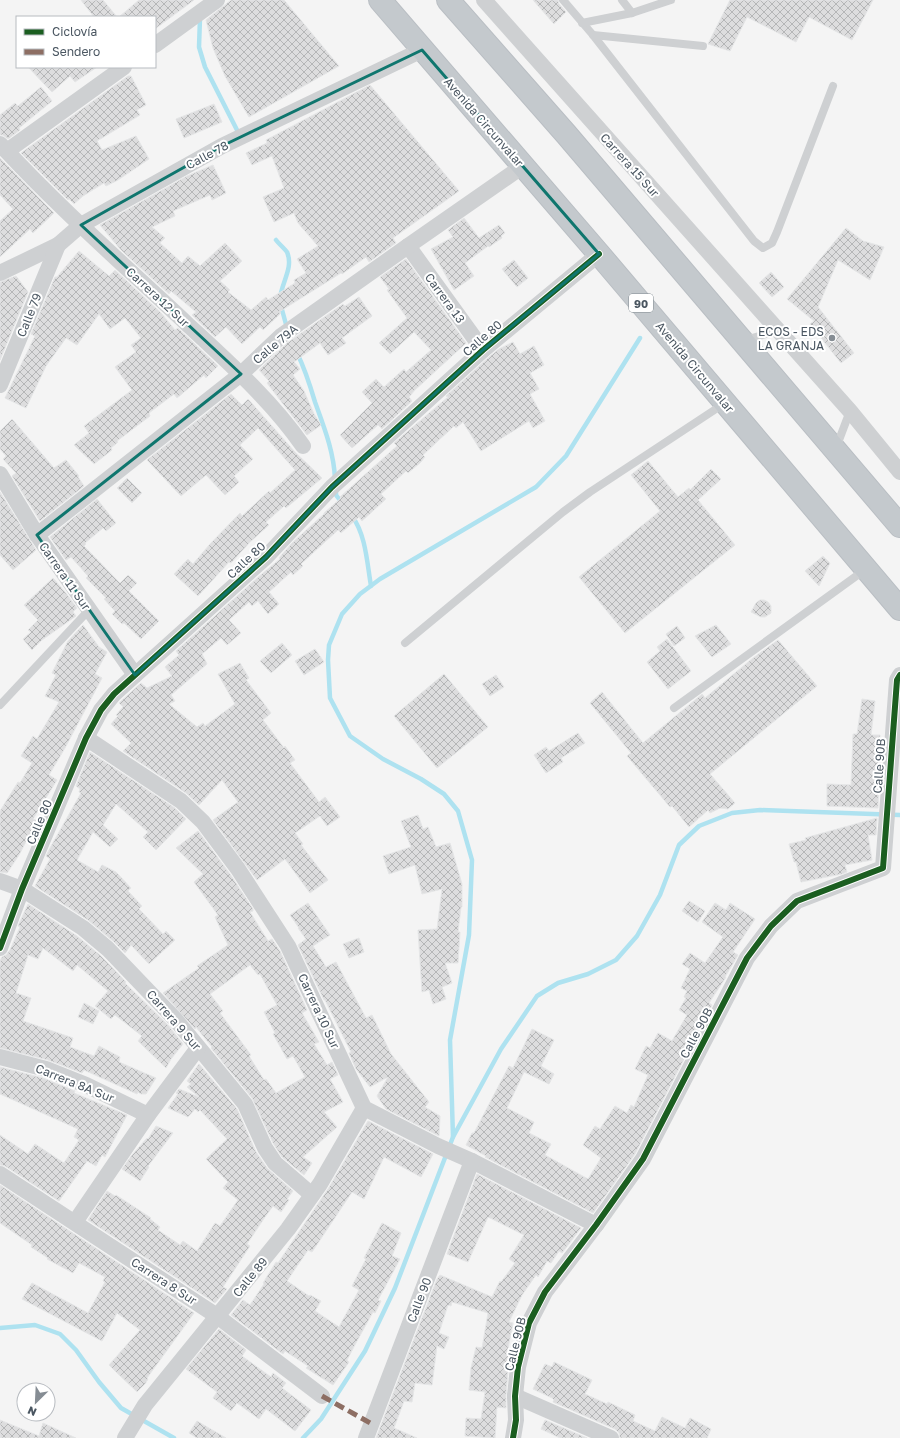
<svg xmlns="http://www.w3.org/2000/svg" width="900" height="1438" font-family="'Golos Text',sans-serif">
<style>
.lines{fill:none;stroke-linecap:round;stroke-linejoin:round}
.stream{stroke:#aee2f0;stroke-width:4.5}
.building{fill:url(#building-cross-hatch);stroke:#e5e6e7;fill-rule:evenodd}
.trunk-casing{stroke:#b9bec3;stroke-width:24}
.service{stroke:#ced0d2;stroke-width:8}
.minor{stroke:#ced0d2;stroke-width:16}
.trunk{stroke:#c4c9cd;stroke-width:22}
.quiet{stroke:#8d6e63;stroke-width:5;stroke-dasharray:10 5;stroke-linecap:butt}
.cycleway-casing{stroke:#fff;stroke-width:8}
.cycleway{stroke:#1b5e20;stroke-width:6}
.marked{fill:none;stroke:#0f766e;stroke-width:3;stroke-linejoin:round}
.poi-dot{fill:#868d94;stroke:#fff;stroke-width:1.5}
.labels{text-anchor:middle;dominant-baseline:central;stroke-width:4;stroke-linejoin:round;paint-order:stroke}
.shield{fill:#fff;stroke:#808990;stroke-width:1}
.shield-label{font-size:11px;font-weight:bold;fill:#4a5661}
.street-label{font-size:12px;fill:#4a5661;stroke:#fff}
.poi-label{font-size:12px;fill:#4a5661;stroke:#fff;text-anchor:end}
</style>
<defs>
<pattern id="building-cross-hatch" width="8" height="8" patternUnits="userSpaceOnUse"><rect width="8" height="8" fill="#ddddde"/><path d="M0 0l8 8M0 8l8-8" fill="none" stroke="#b5b6b7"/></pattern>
</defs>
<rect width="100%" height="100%" fill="#f4f4f4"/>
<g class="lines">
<g class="stream">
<polyline points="200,18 199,47 205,67 237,130"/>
<path d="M276,240C279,244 284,248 287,252C294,268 281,283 280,299"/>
<polyline points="281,306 287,328"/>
<path d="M297,353C305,369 310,385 315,402C324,427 334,452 335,479"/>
<polyline points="336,489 336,495 342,503"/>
<path d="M352,516C366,535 367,563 371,586"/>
<polyline points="453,1137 450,1040 469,935 472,860 458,811 444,794 421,779 383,759 350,736 330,698 328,660 329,645 342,614 360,594 380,579 536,487 566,456 640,338"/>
<polyline points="0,1328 35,1325 60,1334 76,1350 99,1382 121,1408 174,1438"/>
<polyline points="303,1438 321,1419 365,1351 395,1288 453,1137 501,1049 537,996 558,983 588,974 616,960 637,936 660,895 679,845 699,826 732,813 760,810 900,815"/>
</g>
</g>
<g class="building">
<polygon points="81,0 103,0 117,17 94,17"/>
<polygon points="139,0 194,0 155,29 155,17 119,17"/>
<polygon points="231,0 284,0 339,66 249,117 225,76 213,48 206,20"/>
<polygon points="533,0 558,0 559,4 566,12 554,24"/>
<polygon points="730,0 873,0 852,40 809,17 796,42 747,17 730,51 708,44"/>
<polygon points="28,67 97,67 75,82 70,76 52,92"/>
<polygon points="128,76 131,76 146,105 137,110 140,115 97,141 102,150 136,136 149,159 118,180 106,186 104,183 83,196 74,204 69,199 68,200 21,153"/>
<polygon points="370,85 459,191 393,238 396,243 369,262 366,257 342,274 341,273 279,312 281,313 263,330 260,327 242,344 226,327 215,337 192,315 196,312 171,291 169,294 121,250 100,225 187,176 213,165 226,193 212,200 210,195 173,211 175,216 152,227 165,238 160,243 182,263 188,256 200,266 225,243 242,261 220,281 230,290 228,292 251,310 266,297 268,300 295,283 294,280 306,273 297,259 318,246 298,223 294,213 274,222 263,197 284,188 272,156 252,165 246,153 267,143 266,140"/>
<polygon points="41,87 52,101 19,128 20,130 8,139 3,135 0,135 0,115 15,103 18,106"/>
<polygon points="214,104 222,122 184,138 176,119"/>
<polygon points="0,158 54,213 33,233 30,229 0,257 0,221 13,209 0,195"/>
<polygon points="464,218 479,238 499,225 505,233 501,236 502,238 489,247 488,246 465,263 474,276 454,290 431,249 453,237 448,230"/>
<polygon points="846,228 863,241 884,247 870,280 838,260 818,307 854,353 841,363 810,324 814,321 787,299"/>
<polygon points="79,251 109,276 115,270 161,313 175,330 178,328 218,366 206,378 204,375 177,398 174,394 149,413 150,416 117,441 118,442 111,448 112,450 94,464 74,445 89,433 84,426 132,390 115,367 136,352 131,345 141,338 125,318 110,329 99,314 77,345 66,338 46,366 26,408 5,398 35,336 31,334 55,277 57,277"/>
<polygon points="406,259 466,343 415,390 409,397 412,401 382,429 378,425 352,448 340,435 372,403 362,392 376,379 384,387 404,369 406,372 431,350 414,332 390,354 379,343 407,318 387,290 389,289 380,277"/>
<polygon points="514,260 528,278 517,287 502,269"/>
<polygon points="771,272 784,287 772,297 759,283"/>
<polygon points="16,276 28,292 0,360 0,282"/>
<polygon points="359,297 372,316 342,338 346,343 328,355 320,343 294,362 300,369 293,375 304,391 314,414 321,425 307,435 267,383 269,381 259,370 287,343 343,304 345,306"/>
<polygon points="513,342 520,354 534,346 544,365 530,373 539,389 530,394 545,421 533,428 529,421 481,451 463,422 456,428 454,426 423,455 425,457 420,463 408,473 406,471 381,494 386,499 362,521 359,517 341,533 338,530 301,564 303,566 293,575 291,572 269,592 279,604 268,614 258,601 252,606 249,602 229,620 241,633 227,645 221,638 202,654 207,664 171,695 175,701 169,704 197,727 203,723 205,726 235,704 218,674 240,663 249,678 246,680 271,713 263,720 284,748 285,746 295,760 290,763 319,802 325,797 340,817 327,826 320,816 295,833 303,844 301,845 328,880 310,893 285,859 257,880 213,820 238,802 222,780 199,805 186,793 123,751 131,743 111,724 118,716 116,715 123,707 119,703 141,683 147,688 172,676 165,667 179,655 176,651 257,578 280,559 279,558 292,543 324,514 324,513 341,498 340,497 397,446 394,443 448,397 446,396 489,357 499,349"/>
<polygon points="231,394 242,405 248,399 295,452 322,478 286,508 284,506 266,522 269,525 250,542 231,563 229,562 198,596 174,574 188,559 193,564 210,544 240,513 242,516 269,491 270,493 295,470 258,428 240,445 253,459 234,476 239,482 225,495 206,475 181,496 147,460"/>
<polygon points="12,419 54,468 66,460 79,476 78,477 84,486 40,521 12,476 16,473 3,459 6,456 0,449 0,431"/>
<polygon points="648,461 678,497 689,488 690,490 711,469 721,479 698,500 735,545 625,633 579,577 660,511 631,475"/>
<polygon points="127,478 142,493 132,503 117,488"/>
<polygon points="0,492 36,550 13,570 0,555"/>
<polygon points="97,499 116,523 106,531 103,528 85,543 86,544 84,546 120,583 128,575 137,583 129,591 159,621 141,639 124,623 122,624 112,614 115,611 104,599 106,598 86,578 88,576 71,557 66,560 50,537"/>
<polygon points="823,556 830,563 819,586 805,571"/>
<polygon points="53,578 65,592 77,608 73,612 76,616 42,640 32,650 23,639 31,632 28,630 38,620 24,605"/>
<polygon points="760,600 764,600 768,602 771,606 771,613 765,617 761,617 751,612 756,603"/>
<polygon points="83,625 99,647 107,652 95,674 102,678 65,748 49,775 57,780 33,819 40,822 39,825 32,835 30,834 19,855 7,873 0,872 0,811 18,782 20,783 32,763 21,756 33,736 37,739 59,702 45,696 56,675 52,673 68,641"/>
<polygon points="716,625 731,644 712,657 695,636"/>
<polygon points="677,626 685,638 674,646 666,634"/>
<polygon points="667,639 691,671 668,689 647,662 660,651 657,647"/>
<polygon points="778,640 817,686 710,774 735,803 728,809 720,808 710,813 708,810 689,827 672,806 670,807 627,756 631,753 590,703 602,692 643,743 695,700 702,694 705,698 753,658"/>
<polygon points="282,643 292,655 271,673 260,661"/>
<polygon points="315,649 324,662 304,675 295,661"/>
<polygon points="444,674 488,727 437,768 394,716"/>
<polygon points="496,675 504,687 490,696 482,684"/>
<polygon points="862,699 875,701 871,735 880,735 878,808 827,806 827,784 851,785 853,734 857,734"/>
<polygon points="578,733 585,743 561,758 563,762 546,773 534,755 546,747 549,751"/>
<polygon points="90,752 175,808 186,819 156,850 143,837 148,832 116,804 103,825 118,839 110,847 93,832 77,860 98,872 102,865 116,872 131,888 128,891 142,906 139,909 163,934 166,931 175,940 149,964 131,945 125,953 114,942 88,920 35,886 50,859 46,856 50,848 81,793 79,792 80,789 76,786"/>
<polygon points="418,815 423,829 428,827 436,847 450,843 462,884 462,907 461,907 458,932 460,932 458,963 445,963 452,983 442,987 446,999 433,1004 429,990 422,992 418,930 437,929 442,889 422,894 415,865 389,874 383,856 411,847 401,821"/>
<polygon points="877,818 876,835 868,835 872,860 845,865 847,872 842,874 801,882 796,862 794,862 789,844 806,840 805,838"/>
<path d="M198,831L230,874L253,909V911L250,912L268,941L272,939L280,951L307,1010L302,1013L319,1042L314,1044L327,1065L332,1062L338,1075L330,1079L343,1102L324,1112L337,1127L303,1157L312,1163L304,1175L282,1157L273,1143L252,1098L211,1048L212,1047L196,1027L195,1029L163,993L199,968L197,966L228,945L215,917L218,915L194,882L203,874L176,848ZM250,965L258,975L260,974L277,1005L264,1012L275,1033L273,1034L287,1059L293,1056L305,1077L276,1093L266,1079L264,1080L249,1056L251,1055L220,1013L223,1011L210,994Z"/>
<polygon points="689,901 705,911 698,922 682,911"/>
<polygon points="308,903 330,935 313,946 326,967 336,962 366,1018 372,1015 391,1054 429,1102 425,1107 440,1116 439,1136 386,1109 377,1096 388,1077 370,1087 356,1069 349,1053 351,1052 325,1000 324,1000 298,945 306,939 298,928 299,928 290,915"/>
<polygon points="715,903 726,910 730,903 755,919 733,952 738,955 725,977 726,977 709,1003 712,1005 635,1154 593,1213 485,1157 486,1156 466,1145 472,1133 474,1133 509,1066 513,1068 532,1029 554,1040 541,1066 554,1074 549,1084 524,1072 507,1108 534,1122 529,1133 551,1144 545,1155 588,1179 601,1158 583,1145 595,1126 600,1129 615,1106 627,1113 631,1105 634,1107 648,1075 635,1069 646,1046 650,1048 658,1033 672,1041 687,1015 679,1010 686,998 684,997 687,991 681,988 690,969 682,964 690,953 705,963 723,937 702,922"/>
<polygon points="28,904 77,936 101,956 126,982 125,983 168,1025 183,1044 171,1059 166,1068 138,1041 142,1036 115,1015 111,1019 95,1006 108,991 77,965 73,971 43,948 38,959 28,955 16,993 31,998 23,1021 73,1038 70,1047 94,1056 99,1046 120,1057 119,1062 156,1078 146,1094 141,1094 138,1092 137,1094 84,1070 82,1073 48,1060 0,1048 0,961 2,957 6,955 10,950 20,927 18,926"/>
<polygon points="359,938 364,952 349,958 343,944"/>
<polygon points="84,1003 99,1011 93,1024 78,1017"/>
<polygon points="199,1064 237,1109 256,1152 267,1168 293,1191 287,1199 289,1200 281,1212 273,1206 265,1217 247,1244 250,1246 223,1287 227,1289 215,1303 88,1220 107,1191 115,1196 116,1195 151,1218 150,1219 160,1227 158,1230 180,1245 183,1241 197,1251 215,1223 220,1226 238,1200 223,1188 228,1182 206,1159 227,1139 200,1110 198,1112 195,1109 188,1117 168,1108 178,1094 176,1093 179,1089 199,1097 187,1087 191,1084 187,1081"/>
<polygon points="0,1067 43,1078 75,1091 74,1093 127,1115 105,1157 102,1155 96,1166 87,1161 59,1201 5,1166 0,1165 0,1135 28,1154 35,1144 64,1163 79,1140 74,1137 78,1129 0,1094"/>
<polygon points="368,1121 433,1154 421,1177 384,1157 364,1199 352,1192 312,1252 308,1250 287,1281 309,1296 310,1295 321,1301 315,1311 339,1327 359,1290 352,1286 366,1259 364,1258 382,1223 401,1233 392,1256 400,1259 378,1300 381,1301 375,1313 373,1312 357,1341 347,1360 349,1362 333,1385 306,1368 308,1366 285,1351 283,1354 231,1315 243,1300 250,1305 264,1284 263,1283 276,1262 278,1263 328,1189"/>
<polygon points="156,1126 173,1133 148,1166 149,1167 140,1181 122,1169 132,1155 147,1138 148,1139"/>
<polygon points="477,1174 581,1228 562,1253 559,1251 551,1263 547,1261 538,1277 536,1275 522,1295 509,1322 513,1323 507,1354 509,1355 506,1369 508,1370 506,1395 506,1408 497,1407 495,1438 465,1436 466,1418 481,1419 485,1392 469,1390 471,1368 476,1347 482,1348 488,1313 452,1302 451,1306 448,1305 439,1333 449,1337 444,1349 437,1346 432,1385 415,1383 412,1402 404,1401 394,1428 417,1438 376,1438 437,1279 440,1275 492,1297 500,1281 501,1282 515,1263 509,1259 524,1235 488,1217 468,1262 447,1254"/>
<polygon points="0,1185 194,1313 147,1378 148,1379 145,1384 137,1392 109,1365 140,1330 117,1313 102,1341 22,1299 32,1283 88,1313 105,1282 103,1281 105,1277 79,1263 73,1273 47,1259 48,1258 31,1247 32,1245 0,1223"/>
<polygon points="219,1329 246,1350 242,1356 271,1377 273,1373 286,1383 282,1388 311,1410 295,1431 266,1409 259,1419 237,1403 231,1411 213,1398 217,1392 186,1369"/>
<polygon points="554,1362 592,1380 585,1394 607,1404 608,1402 635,1415 633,1421 655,1431 662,1417 685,1428 690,1418 711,1429 707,1438 620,1438 619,1433 615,1429 553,1402 554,1400 552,1398 533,1389 545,1364 552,1367"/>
<polygon points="0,1420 39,1436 43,1423 76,1438 0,1438"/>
<polygon points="545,1420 587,1438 560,1438 541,1429"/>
<polygon points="197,1421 226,1438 197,1438 189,1433"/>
</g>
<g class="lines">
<g class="trunk-casing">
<g id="trunk">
<polyline points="380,0 599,254 900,609"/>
<polyline points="448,0 566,134 900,526"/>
</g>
</g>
<g class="service">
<polyline points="563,0 593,35 754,241 763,248 772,243 777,232 833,86"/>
<polyline points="622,0 632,13"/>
<polyline points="582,23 632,13 671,0"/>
<polyline points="593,35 703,46"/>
<polyline points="745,340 777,331"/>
<polyline points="836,448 850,411"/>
<polyline points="405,643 563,512 590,492 725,403"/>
<polyline points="0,705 89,610"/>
<polyline points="674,708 866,569"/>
</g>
<g class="minor">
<polyline points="484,0 850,411 900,472"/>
<polyline points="155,45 217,0"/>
<path d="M0,144C58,207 123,264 186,323C227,361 271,400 303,446"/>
<polyline points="7,151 124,67"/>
<polyline points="408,246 483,350"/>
<polyline points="0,273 58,245 81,225 222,146 422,50"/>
<polyline points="0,385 58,245"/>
<polyline points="0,474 37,535 135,675"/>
<polyline points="37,535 241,374 281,336 408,246 523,166"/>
<polyline points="86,738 181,801 203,822 238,869 288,946 364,1108 438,1146 472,1161 596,1225"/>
<polyline points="0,881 22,889 83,928 108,949 175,1019 245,1104 265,1148 275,1163 312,1195"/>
<polyline points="0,948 22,889 86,738 101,710 114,694 266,557 332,487 483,350 599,254"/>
<polyline points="0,1057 46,1069 86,1085 148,1115"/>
<polyline points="0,1174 217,1316 322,1396"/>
<polyline points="75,1222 148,1115 198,1048"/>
<polyline points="515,1396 611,1438"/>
<polyline points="125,1438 145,1405 288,1229 320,1184 364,1108"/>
<polyline points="366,1438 472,1161"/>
<polyline points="513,1438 516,1420 515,1396 518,1367 529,1323 545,1292 596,1225 643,1159 747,958 771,926 797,901 883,868 897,680 900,675"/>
</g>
<use href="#trunk" class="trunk"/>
<polyline class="quiet" points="322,1396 372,1424"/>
<g class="cycleway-casing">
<g id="cycleway">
<polyline points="0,948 22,889 86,738 101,710 114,694 266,557 332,487 483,350 599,254"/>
<polyline points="513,1438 516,1420 515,1396 518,1367 529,1323 545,1292 596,1225 643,1159 747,958 771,926 797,901 883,868 897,680 900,675"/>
</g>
</g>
<use href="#cycleway" class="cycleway"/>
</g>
<path class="marked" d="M422,50L599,254L483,350L332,487L266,557L135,675L37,535L241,374L81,225L222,146Z"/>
<circle class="poi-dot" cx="832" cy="338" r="4"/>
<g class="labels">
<rect class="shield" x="629" y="294" width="24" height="18" rx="3"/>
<g class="shield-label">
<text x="641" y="303">90</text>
</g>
<g class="street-label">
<text transform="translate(484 122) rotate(49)">Avenida Circunvalar</text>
<text transform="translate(207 155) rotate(-28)">Calle 78</text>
<text transform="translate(630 165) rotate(48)">Carrera 15 Sur</text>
<text transform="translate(158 297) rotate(43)">Carrera 12 Sur</text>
<text transform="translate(445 298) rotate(54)">Carrera 13</text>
<text transform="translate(29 315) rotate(-68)">Calle 79</text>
<text transform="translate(482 338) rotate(-41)">Calle 80</text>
<text transform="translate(275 344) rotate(-40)">Calle 79A</text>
<text transform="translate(695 367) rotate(50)">Avenida Circunvalar</text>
<text transform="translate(246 560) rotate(-43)">Calle 80</text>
<text transform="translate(65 576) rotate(55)">Carrera 11 Sur</text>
<text transform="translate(879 766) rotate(-86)">Calle 90B</text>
<text transform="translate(39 822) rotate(-67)">Calle 80</text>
<text transform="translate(319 1011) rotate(65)">Carrera 10 Sur</text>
<text transform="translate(174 1020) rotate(49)">Carrera 9 Sur</text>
<text transform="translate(696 1033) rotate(-62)">Calle 90B</text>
<text transform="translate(75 1083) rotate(22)">Carrera 8A Sur</text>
<text transform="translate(250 1277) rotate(-51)">Calle 89</text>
<text transform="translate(164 1281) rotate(33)">Carrera 8 Sur</text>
<text transform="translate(419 1300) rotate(-69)">Calle 90</text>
<text transform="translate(515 1344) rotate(-76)">Calle 90B</text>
</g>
<g class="poi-label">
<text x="824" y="331">ECOS - EDS<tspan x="824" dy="14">LA GRANJA</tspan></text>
</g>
</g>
<rect x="16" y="16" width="140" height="52" fill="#ffffff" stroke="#b7bbc0"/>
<rect x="24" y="29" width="20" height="6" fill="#1b5e20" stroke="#b7bbc0"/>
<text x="52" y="36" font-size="12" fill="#4a5661">Ciclovía</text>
<rect x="24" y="49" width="20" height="6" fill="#8d6e63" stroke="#b7bbc0"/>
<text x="52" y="56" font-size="12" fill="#4a5661">Sendero</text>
<g transform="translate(36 1402) rotate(204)"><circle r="19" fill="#ffffff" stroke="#b7bbc0"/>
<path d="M0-3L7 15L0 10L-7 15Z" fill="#868d94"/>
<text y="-6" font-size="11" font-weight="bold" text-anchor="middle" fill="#4a5661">N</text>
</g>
</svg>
